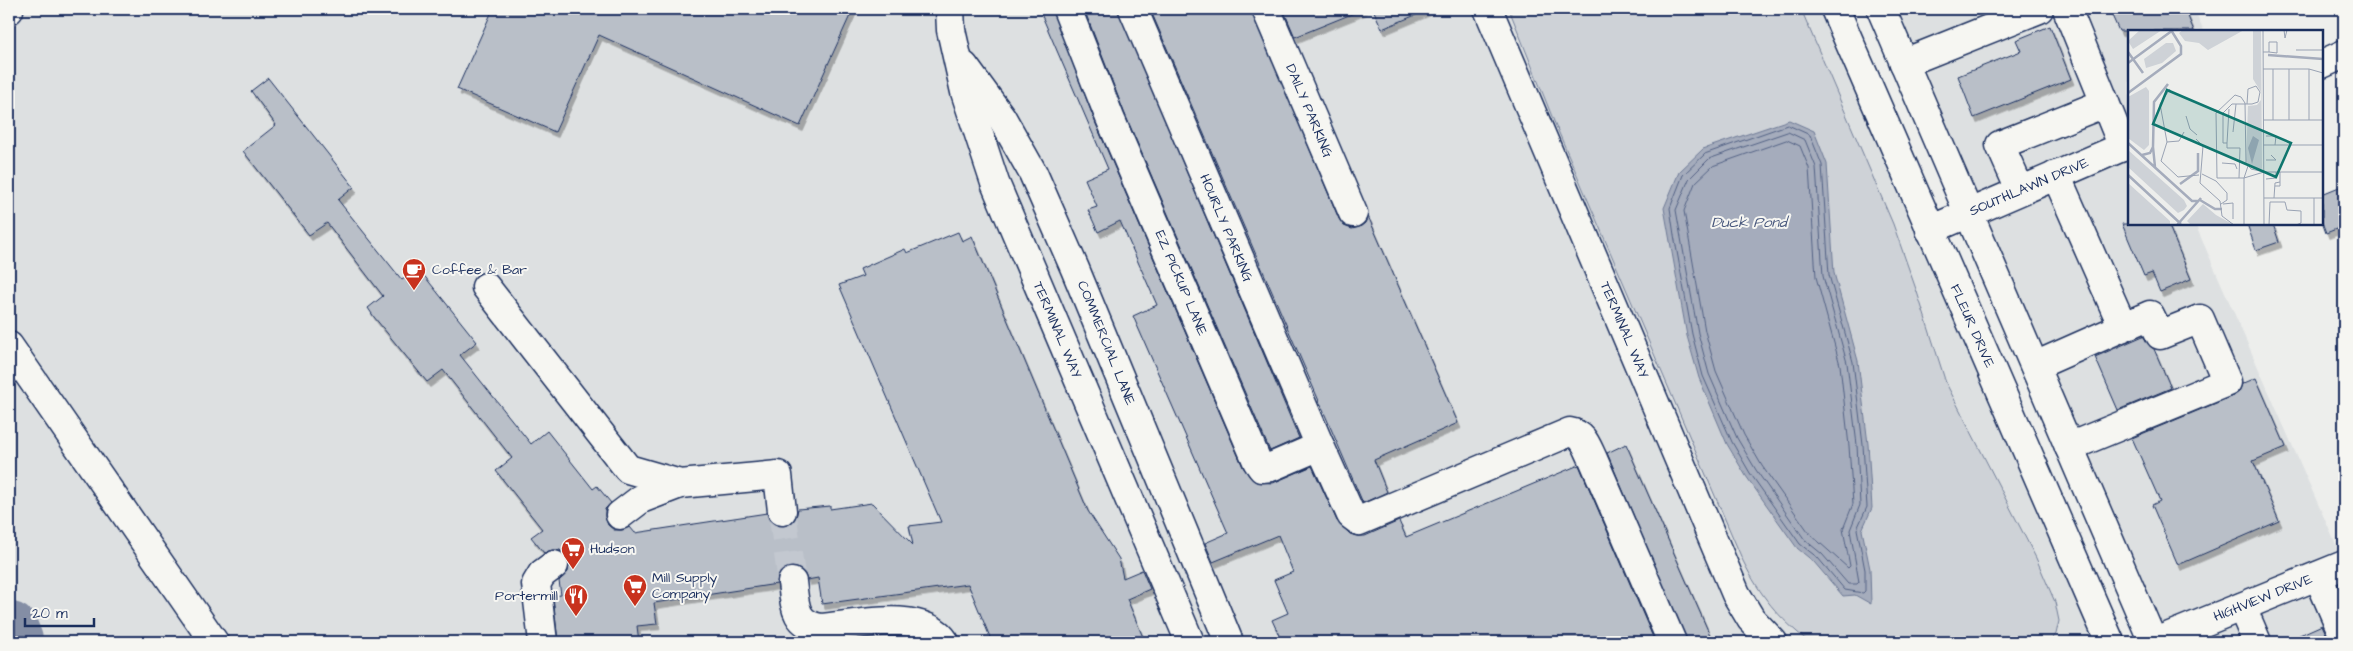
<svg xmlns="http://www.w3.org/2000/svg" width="2353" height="651" font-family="'Architects Daughter',sans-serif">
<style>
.built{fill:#dde0e1}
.green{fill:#ced2d7;stroke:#74809a}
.water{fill:#a5acbc;stroke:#6e7a96}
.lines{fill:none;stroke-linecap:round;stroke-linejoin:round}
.shore{stroke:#526184;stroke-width:1}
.taxiway{stroke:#848ea5;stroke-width:61}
.building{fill:#b9bfc8;stroke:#1b2f5e;filter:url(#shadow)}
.minor-tunnel{stroke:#c3c8d0;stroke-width:28;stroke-dasharray:28 14;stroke-linecap:butt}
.minor-casing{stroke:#1b2f5e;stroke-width:31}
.major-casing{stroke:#1b2f5e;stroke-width:31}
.minor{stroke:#f6f6f2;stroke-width:28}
.major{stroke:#f6f6f2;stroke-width:28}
.labels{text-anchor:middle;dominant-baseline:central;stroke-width:4;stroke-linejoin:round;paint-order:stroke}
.street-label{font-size:14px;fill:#1b2f5e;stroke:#f6f6f2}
.poi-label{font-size:14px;fill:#1b2f5e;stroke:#f6f6f2;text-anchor:start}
.water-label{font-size:15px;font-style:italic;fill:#44547a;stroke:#f6f6f2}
.inset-river{fill:none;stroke:#a5acbc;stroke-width:2.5}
.inset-road{fill:none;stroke:#99a2b3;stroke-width:1}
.view{fill:#0f766e;fill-opacity:0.15;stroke:#0f766e;stroke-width:2.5}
.inset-edge{fill:none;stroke:#1b2f5e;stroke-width:2.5}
</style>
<defs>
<filter id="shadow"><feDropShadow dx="3" dy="5.5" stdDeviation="0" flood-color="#0004"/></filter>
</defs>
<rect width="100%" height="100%" fill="#edeeec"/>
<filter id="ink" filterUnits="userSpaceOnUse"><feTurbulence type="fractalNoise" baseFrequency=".02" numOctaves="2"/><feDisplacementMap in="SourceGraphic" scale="10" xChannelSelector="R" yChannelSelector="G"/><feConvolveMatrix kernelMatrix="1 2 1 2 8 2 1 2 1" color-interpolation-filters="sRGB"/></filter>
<g filter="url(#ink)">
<g class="built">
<polygon points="9,9 1835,9 2110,642 9,642"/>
<polygon points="1881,9 2194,9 2204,31 2129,31 2129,224 2195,224 2344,563 2344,642 2153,642"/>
</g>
<path class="green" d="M1509,9H1801L1893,224L1917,292L1946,383L2036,558L2055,602L2059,621L2056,634L2050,642H1809C1778,617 1761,597 1743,561L1553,119Z"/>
<polygon class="water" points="1789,120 1814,131 1827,164 1834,273 1858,361 1868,444 1872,508 1862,530 1870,569 1871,604 1855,595 1843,596 1814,562 1797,548 1746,476 1727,444 1699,378 1687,336 1664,208 1679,172 1703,149"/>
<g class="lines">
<g class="shore">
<polygon points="1788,125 1810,135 1822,165 1829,275 1853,362 1863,445 1867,507 1857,529 1865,570 1865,591 1863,593 1845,590 1818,558 1800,544 1750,473 1732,442 1703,376 1692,334 1674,235 1670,208 1683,175 1705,154"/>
<polygon points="1788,132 1805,140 1816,167 1823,276 1847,363 1857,445 1860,505 1850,530 1859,582 1857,584 1848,584 1822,554 1805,540 1756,470 1737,438 1709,374 1698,333 1676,210 1689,179 1709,159"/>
<polygon points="1787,140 1800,146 1809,168 1816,277 1840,365 1849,446 1853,504 1843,529 1850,566 1848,568 1810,534 1762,466 1744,435 1716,371 1705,331 1684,211 1695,183 1713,166"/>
</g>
<polyline class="taxiway" points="9,632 13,642"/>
</g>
<g class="building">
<polygon points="493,9 853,9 800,126 599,35 555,132 457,89"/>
<polygon points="1039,9 1052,9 1096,124 1243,467 1250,477 1256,482 1273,483 1312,466 1337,521 1350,534 1357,536 1365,536 1399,521 1406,537 1579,465 1655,642 1282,642 1272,620 1288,613 1274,580 1293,572 1278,535 1213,562 1205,543 1228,533 1133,316 1157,305 1120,221 1098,232 1088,210 1097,207 1085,179 1108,169"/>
<polygon points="1084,9 1118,9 1299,438 1270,451 1124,112"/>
<polygon points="1150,9 1251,9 1339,219 1344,226 1352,229 1360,227 1365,223 1368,216 1458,423 1374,460 1387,492 1363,503"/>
<polygon points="1283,9 1364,9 1295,37"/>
<polygon points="1373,9 1430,9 1382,29"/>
<polygon points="2109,9 2185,9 2194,31 2119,31"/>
<polygon points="2050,26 2071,79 1974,118 1958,76 2021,51 2016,40"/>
<polygon points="268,78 354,187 338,200 402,280 418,268 477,342 460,355 531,444 547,431 593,489 597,486 611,503 605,509 605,517 608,525 614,530 622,530 630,527 635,533 767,513 770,521 775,525 783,527 792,523 796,517 798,509 830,506 830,509 872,503 913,545 909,526 941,522 839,285 863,276 860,269 905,249 907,253 958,232 962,241 972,236 1088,511 1119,559 1123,578 1142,570 1150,589 1127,599 1145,642 992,642 968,584 822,604 818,578 807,580 804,572 799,568 791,566 782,570 778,576 777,584 654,603 657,624 637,626 639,642 558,642 553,596 561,595 559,581 568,572 569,563 566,555 560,550 552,550 544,553 531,537 542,529 496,471 512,458 443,370 427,382 374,317 368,308 383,296 327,223 309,235 243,151 276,125 251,91"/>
<polygon points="2344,185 2344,226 2326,233 2322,222 2322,194"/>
<polygon points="2122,224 2168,224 2191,279 2160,292 2152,273 2144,276"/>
<polygon points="2247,224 2273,224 2279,242 2256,250"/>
<polygon points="2143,336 2151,347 2154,349 2171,388 2118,410 2095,357"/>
<polygon points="2256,378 2286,447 2253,461 2279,521 2178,565 2152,505 2160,501 2132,438 2233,396 2239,392 2242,384"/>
<polygon points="1626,444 1713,642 1687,642 1607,453"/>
<polygon points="2322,625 2330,642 2284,642"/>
</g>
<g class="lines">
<polyline class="minor-tunnel" points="782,511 792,582"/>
<g class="minor-casing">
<g id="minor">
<polyline points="950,9 951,30 965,92 995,183 1190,642"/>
<path d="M1067,9L1110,118L1257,461L1262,468L1271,467L1320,446L1351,515L1359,521L1570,432C1584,434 1587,447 1593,459L1672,642"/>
<polyline points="1133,9 1320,446"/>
<polyline points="1266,9 1353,213"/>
<polyline points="1488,9 1736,594 1751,619 1773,642"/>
<polyline points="2067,9 2123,147"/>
<polyline points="9,10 9,9"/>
<polyline points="1904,63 2039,9"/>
<polyline points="2322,64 2344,54"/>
<polyline points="964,66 1002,118 1033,173 1075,269 1229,642"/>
<polyline points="2020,190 2000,145 2105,103"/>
<polyline points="1930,230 2129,144"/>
<polyline points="486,287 628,469 680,484 778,475 782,511"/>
<polyline points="9,346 214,642"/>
<polyline points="2035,366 2123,327 2056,175"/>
<polyline points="2069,447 2227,382 2200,319 2160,335 2150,315 2123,327"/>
<polyline points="620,515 641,499 680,484"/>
<polyline points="2318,576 2344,636"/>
<path d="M792,582C795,605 794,624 821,628C855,625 923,608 945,642"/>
<polyline points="2242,607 2257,642"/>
<polyline points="543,642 536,584 542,574 554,565"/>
<polyline points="2155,642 2344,565"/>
</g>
</g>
<g class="major-casing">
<g id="major">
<polyline points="1835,9 2110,642"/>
<polyline points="1881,9 2153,642"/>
</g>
</g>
<use href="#minor" class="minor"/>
<use href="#major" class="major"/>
</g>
</g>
<defs>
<g id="cafe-pin" transform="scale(1.25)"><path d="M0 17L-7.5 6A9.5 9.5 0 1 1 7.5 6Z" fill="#c8321e" stroke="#f6f6f2"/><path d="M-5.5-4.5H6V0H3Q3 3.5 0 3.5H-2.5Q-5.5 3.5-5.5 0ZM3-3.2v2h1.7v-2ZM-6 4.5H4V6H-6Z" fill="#fff"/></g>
<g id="supermarket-pin" transform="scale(1.25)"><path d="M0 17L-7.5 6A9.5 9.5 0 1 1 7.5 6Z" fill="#c8321e" stroke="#f6f6f2"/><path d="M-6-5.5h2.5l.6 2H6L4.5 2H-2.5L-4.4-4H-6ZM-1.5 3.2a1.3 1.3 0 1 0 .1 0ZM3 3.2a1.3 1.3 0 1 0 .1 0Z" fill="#fff"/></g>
<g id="restaurant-pin" transform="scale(1.25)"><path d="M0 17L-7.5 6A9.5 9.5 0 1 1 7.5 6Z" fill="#c8321e" stroke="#f6f6f2"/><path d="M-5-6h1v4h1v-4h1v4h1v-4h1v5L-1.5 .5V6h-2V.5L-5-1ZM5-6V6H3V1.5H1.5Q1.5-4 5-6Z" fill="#fff"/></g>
</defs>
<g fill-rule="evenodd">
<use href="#cafe-pin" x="414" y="270"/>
<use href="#supermarket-pin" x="573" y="549"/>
<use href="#supermarket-pin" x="635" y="586"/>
<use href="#restaurant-pin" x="576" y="596"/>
</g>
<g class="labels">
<g class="street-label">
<text transform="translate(1309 111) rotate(67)">DAILY PARKING</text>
<text transform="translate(2029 187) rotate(-23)">SOUTHLAWN DRIVE</text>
<text transform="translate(1226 228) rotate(67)">HOURLY PARKING</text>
<text transform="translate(1181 283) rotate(67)">EZ PICKUP LANE</text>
<text transform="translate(1972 326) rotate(66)">FLEUR DRIVE</text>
<text transform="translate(1057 330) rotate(67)">TERMINAL WAY</text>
<text transform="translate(1624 330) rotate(67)">TERMINAL WAY</text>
<text transform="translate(1106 343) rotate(68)">COMMERCIAL LANE</text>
<text transform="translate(2263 598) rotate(-22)">HIGHVIEW DRIVE</text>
</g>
<g class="poi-label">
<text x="432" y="270">Coffee &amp; Bar</text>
<text x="590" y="549">Hudson</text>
<text x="652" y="578">Mill Supply<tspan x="652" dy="16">Company</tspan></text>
<text x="558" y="596" text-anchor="end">Portermill</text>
</g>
<g class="water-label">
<text x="1749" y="222">Duck Pond</text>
</g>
</g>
<g transform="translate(2128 30)">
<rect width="195" height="195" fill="#edeeec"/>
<path d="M12,0H34L5,19L0,11ZM55,0H116L80,20L71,13L57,11L51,3ZM125,0H133L134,138L133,140L124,138L118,131L120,76L129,75L133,70V62L125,49ZM38,13H45L48,21L34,33L18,38L16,29ZM18,57L21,61V115L16,120L0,108V67ZM0,120L56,170L59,176L56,180L50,183L0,137ZM0,153L42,191V195H0ZM75,174L88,185L106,195H63L59,191Z" fill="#ced2d7"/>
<path d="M125,106L131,110L124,134L120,118Z" fill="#a5acbc"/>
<path class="inset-river" d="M0,22L15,43M140,25L195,29M0,33L45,0M0,63L53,24V16L43,0M0,113L64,171H70M25,117L26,72L40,54M14,125L22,123L25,117L27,137M0,145L53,194M52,154L70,141V123M72,170L87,179H94M49,195L73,168"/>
<path class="inset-road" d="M135,0L136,195M156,0L157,8L159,0M168,20H195M135,22H141V12H149V23L141,22M135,39H181L195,43M161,39V90M181,39V90M42,59L32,74L39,112L33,131L50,147L71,145M104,74L95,83V113H99V118H112L111,148M104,74H124L130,72L132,62L128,56L120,59L119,74M58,86L62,99L69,105M135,90H195M145,90V39M105,102L108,74M138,106H148L147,115M68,109L75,116L72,153L92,171L94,186L106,195M39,112L51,111L56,102M99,113L101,79M135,115H195M138,130H148L143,125M94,133L107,134L109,139M136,142L123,139L118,133L117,73L113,67L107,65L88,83L89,148H116L136,142H195M74,144L88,151L99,163V170L93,174M138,149L148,148V142M147,156H152V142M136,168H195M146,168L147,153L152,152M186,168V195M95,174L105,173V189M116,195V148L120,136M141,195L142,172H157L159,180L173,181V193L168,195"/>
<path class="view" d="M39,60L163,113L148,147L25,94Z"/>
<rect width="195" height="195" class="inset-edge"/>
</g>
<rect width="2353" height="651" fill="none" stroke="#f6f6f2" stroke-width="30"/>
<rect x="15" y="15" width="2323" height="621" fill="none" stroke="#1b2f5e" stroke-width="2" filter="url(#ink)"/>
<path d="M25 618v8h69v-8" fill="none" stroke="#1b2f5e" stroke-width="2.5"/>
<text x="32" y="618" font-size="15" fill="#1b2f5e" stroke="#f6f6f2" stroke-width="4" paint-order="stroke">20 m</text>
</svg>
